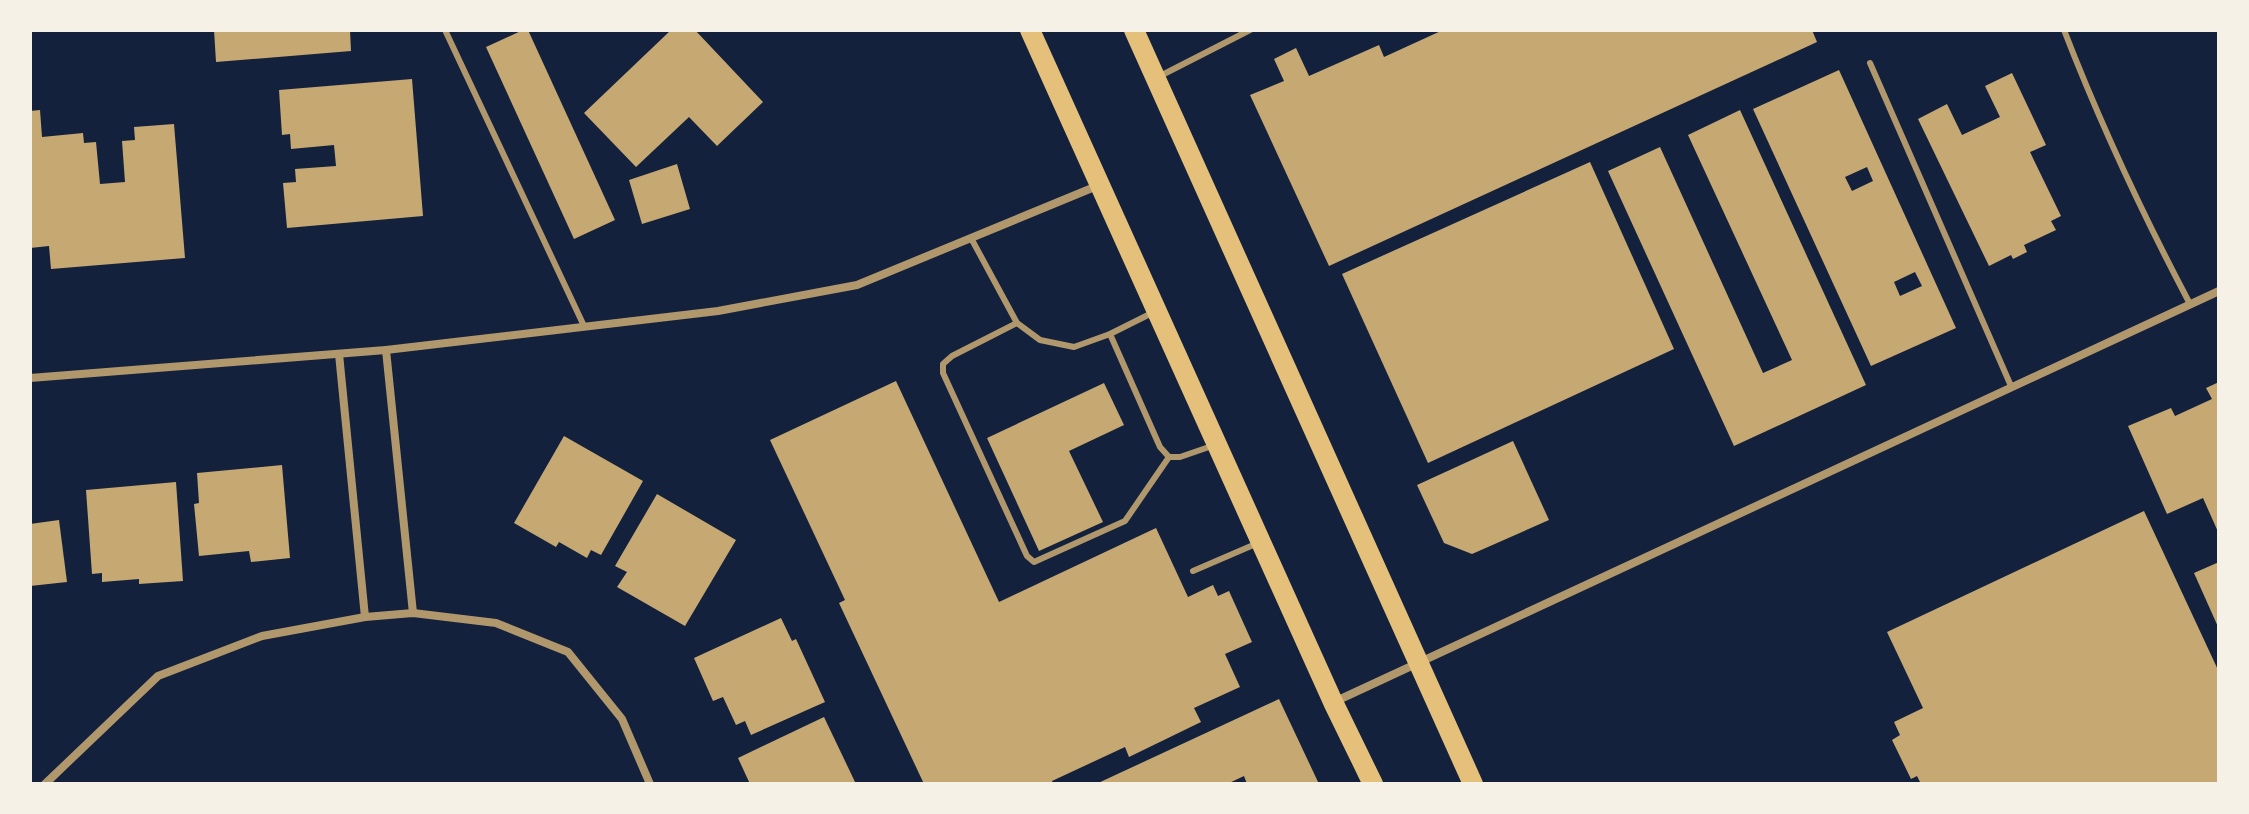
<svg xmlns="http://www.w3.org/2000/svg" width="2249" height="814" font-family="Arial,sans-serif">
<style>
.building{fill:#c6a872;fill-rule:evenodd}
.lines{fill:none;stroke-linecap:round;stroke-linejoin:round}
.service{stroke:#b1986c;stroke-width:6}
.minor{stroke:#b1986c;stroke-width:8}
.primary{stroke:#e5c07b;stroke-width:20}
</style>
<rect width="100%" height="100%" fill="#14213d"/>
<g class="building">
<polygon points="214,30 350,30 351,51 216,62"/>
<polygon points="523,30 528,30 615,220 574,239 486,47"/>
<polygon points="671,30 695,30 763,102 717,146 689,117 636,167 584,113"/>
<polygon points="1443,30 1812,30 1817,42 1329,266 1250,95 1284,81 1274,59 1296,48 1309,76 1379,45 1384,57"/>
<path d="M1839,70L1956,328L1871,366L1753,109ZM1867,167L1873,181L1852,191L1845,177ZM1915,272L1922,286L1900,296L1894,282Z"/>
<polygon points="2012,73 2046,145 2030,152 2061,216 2051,221 2056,230 2024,245 2027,252 2013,259 2011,255 1989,266 1918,119 1947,104 1962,135 2000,117 1985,86"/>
<polygon points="412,79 423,216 287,228 283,183 296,182 295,169 336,166 334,145 291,149 290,134 282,135 279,90"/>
<polygon points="40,110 42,137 83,133 84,143 96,142 100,184 125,182 122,141 135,140 134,127 174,124 185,258 51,269 49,246 30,248 30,111"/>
<polygon points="1740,110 1866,385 1734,446 1608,171 1660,147 1763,373 1792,360 1688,135"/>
<polygon points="1590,162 1674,349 1428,463 1342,274"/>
<polygon points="677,164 690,209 642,224 629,180"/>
<polygon points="896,381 999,602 1156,528 1188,597 1213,585 1218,596 1229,591 1252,642 1225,654 1240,687 1194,708 1201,722 1129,757 1125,747 1052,781 1053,784 924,784 839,603 845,600 770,440"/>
<polygon points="2219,382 2219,534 2203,498 2167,514 2128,426 2171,408 2175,416 2212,399 2206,388"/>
<polygon points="1104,383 1124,425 1069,451 1103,522 1039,551 987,438"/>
<polygon points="564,436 643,481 601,555 591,550 587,558 559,542 556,547 514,523"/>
<polygon points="1513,441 1549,520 1472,554 1444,543 1417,485"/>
<polygon points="282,465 290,558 251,562 249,551 199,556 194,504 199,503 197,473"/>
<polygon points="176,482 183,581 139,584 139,579 102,582 102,573 92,574 86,490"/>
<polygon points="657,494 736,540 685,626 617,587 627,572 615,566"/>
<polygon points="2144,511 2219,672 2219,784 1921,784 1917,776 1911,779 1892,740 1900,735 1894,722 1923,708 1887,632"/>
<polygon points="59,520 67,582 30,586 30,524"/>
<polygon points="2219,562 2219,629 2194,573"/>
<polygon points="781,618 792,641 796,639 825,702 751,735 745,721 736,725 723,697 713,701 694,658"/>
<polygon points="1279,699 1319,784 1247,784 1244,776 1227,784 1096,784"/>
<polygon points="824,717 856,784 750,784 738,758"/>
</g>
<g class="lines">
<g class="service">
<polyline points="445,30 584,326"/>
<path d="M2064,30C2100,123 2143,215 2190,304"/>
<polyline points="1870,63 2011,386"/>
<polyline points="1160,76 1250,30"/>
<polyline points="971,238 1017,323 1040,340 1074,347 1110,334 1152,313"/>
<polyline points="1017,323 952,356 943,364 943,373 1027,556 1034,562 1125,521 1169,457"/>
<polyline points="1110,334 1160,447 1169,457 1180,457 1212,446"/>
<polyline points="1193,571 1258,543"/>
</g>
<g class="minor">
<polyline points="386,350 413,613"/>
<polyline points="339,354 365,617"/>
<polyline points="30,378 386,350 718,311 857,285 1097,186"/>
<polyline points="1334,702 2219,291"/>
<polyline points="45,784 158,676 262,636 365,617 413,613 496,623 568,652 622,719 650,784"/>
</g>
<g class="primary">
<polyline points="1030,30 1333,702 1373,784"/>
<polyline points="1134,30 1473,784"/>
</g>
</g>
<rect width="2249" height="814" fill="none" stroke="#f6f1e7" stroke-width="64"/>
</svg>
